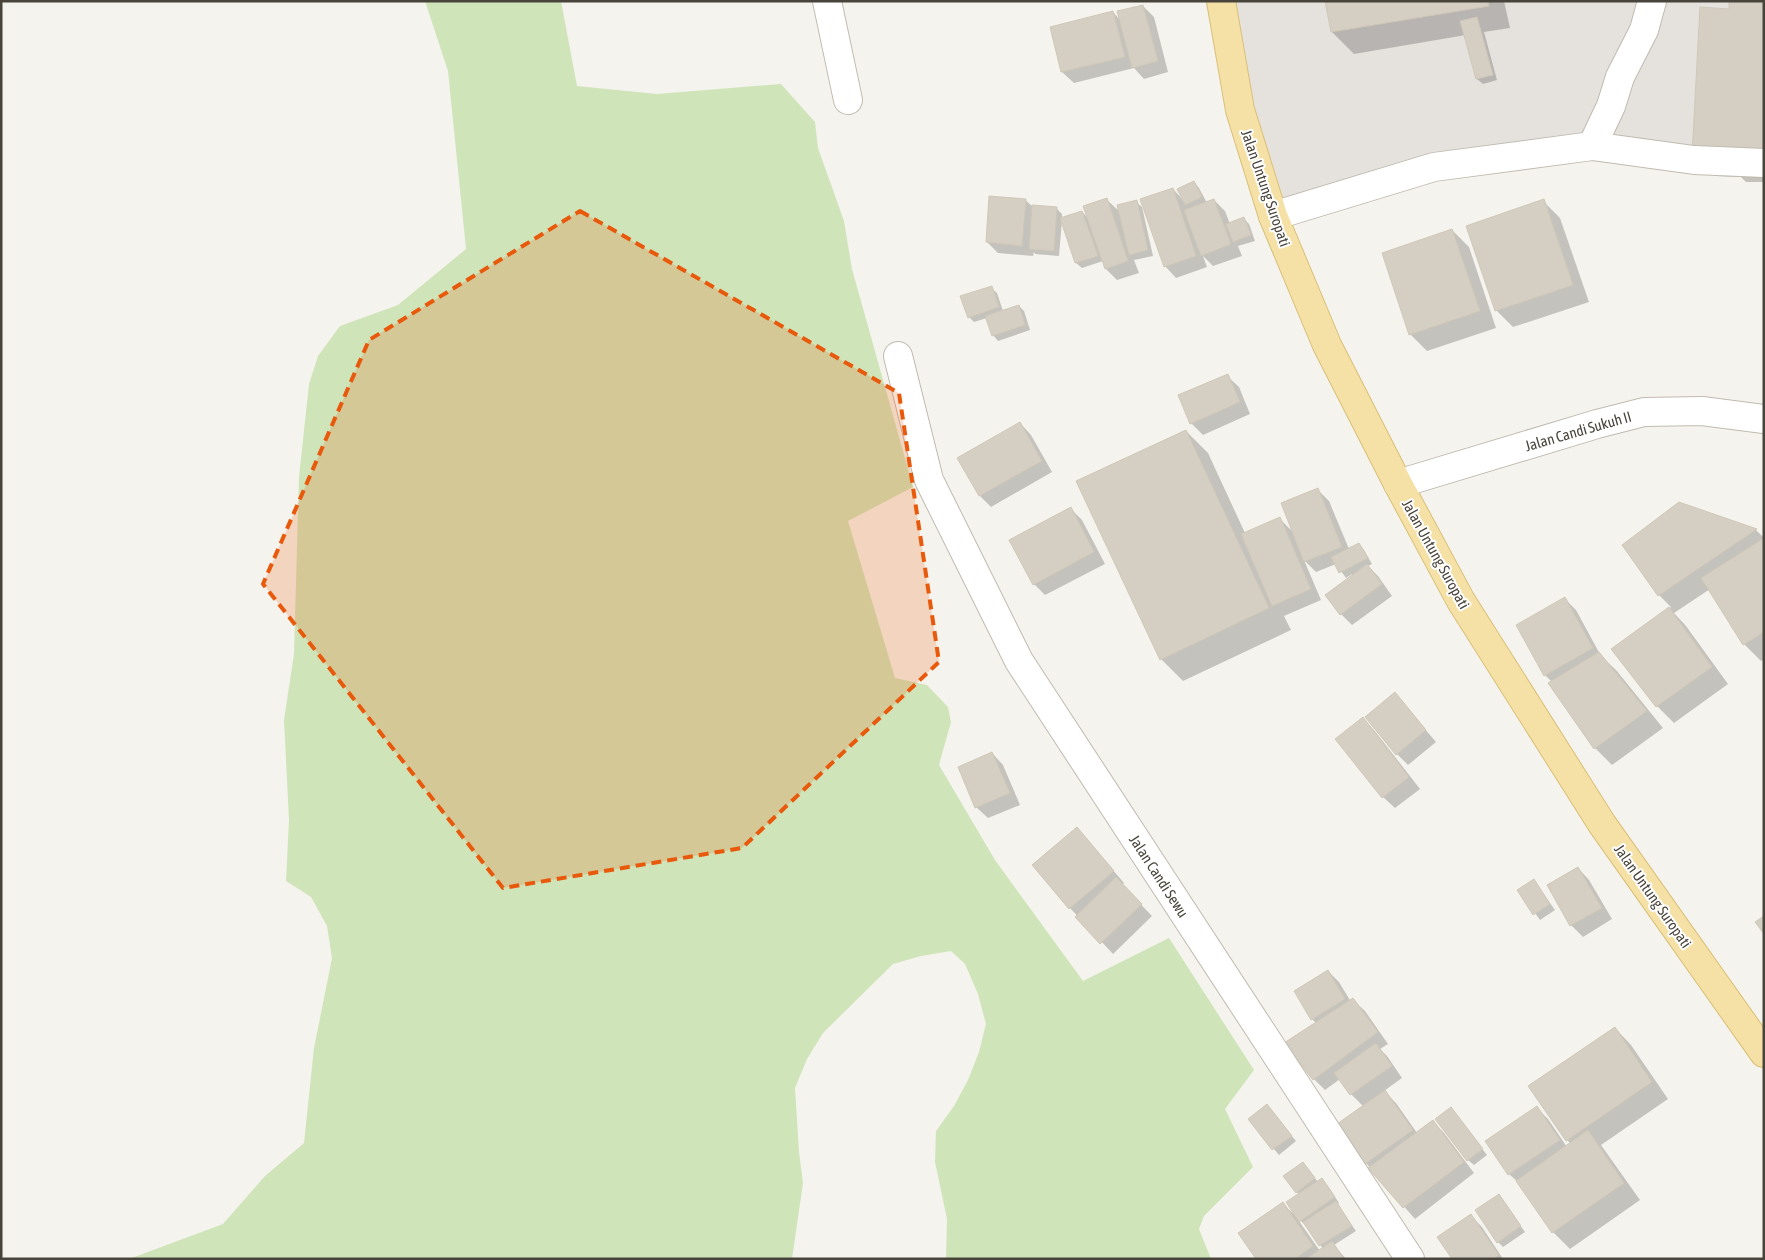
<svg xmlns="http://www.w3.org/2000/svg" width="1765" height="1260" font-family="'Asap Condensed',sans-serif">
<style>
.industrial{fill:#e5e2de}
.green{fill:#d0e4ba}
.shadow{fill:#0003;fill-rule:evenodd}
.building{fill:#d5cfc3;stroke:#d0c7b7}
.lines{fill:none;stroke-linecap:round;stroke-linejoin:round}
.minor-casing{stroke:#c0bbb0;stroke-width:30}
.major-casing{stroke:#d9bf77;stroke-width:30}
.minor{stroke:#fff;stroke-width:28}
.major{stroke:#f5e1a6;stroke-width:28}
.marked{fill:#e8590c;fill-opacity:0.2;stroke:#e8590c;stroke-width:4;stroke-dasharray:10 6;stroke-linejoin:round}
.labels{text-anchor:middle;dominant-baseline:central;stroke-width:4;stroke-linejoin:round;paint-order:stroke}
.street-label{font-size:15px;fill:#49443b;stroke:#fff}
</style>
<rect width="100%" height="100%" fill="#f5f3ed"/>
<polygon class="industrial" points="1205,1 1764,1 1764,144 1446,173 1263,220"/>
<polygon class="green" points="425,1 561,1 577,86 657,94 781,84 815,122 818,148 844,221 852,269 913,487 848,521 895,678 927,685 948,707 951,722 939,765 995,860 1083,981 1169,938 1254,1070 1225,1109 1253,1167 1204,1216 1199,1229 1211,1259 946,1259 947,1219 935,1162 936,1131 954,1106 968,1080 979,1052 986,1024 978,994 965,964 951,951 921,956 893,964 823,1033 807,1059 795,1088 799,1152 803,1183 792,1259 129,1259 223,1224 265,1176 304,1143 314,1048 332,958 327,926 311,897 286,881 289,820 284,720 294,654 299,477 309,384 318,356 340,326 398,305 466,249 448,71"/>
<g class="shadow">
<polygon points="1325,1 1504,1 1510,28 1484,32 1497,80 1483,84 1477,79 1466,35 1354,54 1332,32"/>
<polygon points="1764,1 1764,182 1746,182 1741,177 1715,176 1693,154 1730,11"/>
<polygon points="1143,6 1154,17 1168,72 1144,79 1134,68 1074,83 1062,72 1051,28 1113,12 1121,21"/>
<polygon points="1194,182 1199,188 1207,203 1214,200 1225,211 1230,224 1244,219 1249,224 1255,241 1238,246 1242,256 1213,266 1203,256 1207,267 1176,278 1165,266 1173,189 1183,200"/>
<polygon points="1106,199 1121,213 1136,202 1142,207 1153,256 1134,260 1139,273 1117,280 1106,269 1103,261 1082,268 1076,263 1062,220 1059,256 1035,254 1034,252 1033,256 998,253 987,242 1025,200 1032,206 1057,209 1062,214 1062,219 1082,212 1090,220"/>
<polygon points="1543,201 1560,218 1589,302 1513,327 1496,310"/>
<polygon points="1452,230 1469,247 1496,328 1427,351 1410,334"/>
<polygon points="991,288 997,293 1003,311 1019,306 1024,311 1030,330 998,341 993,335 987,318 974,322 969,317"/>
<polygon points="1227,376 1239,387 1250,414 1203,435 1191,423"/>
<polygon points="1020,423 1031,435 1052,472 991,507 980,496"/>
<polygon points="1186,431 1208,453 1245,533 1280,519 1294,533 1318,490 1329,501 1349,549 1359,544 1364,550 1372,564 1368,566 1378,576 1392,596 1352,625 1341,614 1352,574 1346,578 1336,564 1316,572 1304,560 1321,600 1284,616 1291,630 1183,681 1161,659"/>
<polygon points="1679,503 1756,530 1764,538 1764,659 1761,661 1744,644 1710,589 1674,613 1686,626 1728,684 1674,723 1657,706 1612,650 1671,607 1659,595"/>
<polygon points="1071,509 1082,520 1105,564 1045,595 1034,584"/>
<polygon points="1565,599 1576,610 1601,656 1616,670 1663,728 1612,765 1595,748 1552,682 1545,675"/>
<polygon points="1395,694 1436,742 1408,765 1397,754"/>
<polygon points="1363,719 1374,730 1420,789 1395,808 1383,797 1337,739"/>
<polygon points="992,753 1003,765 1020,805 988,818 976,807"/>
<polygon points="1077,828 1124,883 1122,885 1152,916 1113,954 1070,908"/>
<polygon points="1578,868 1589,880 1612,919 1583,937 1571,925 1549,885"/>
<polygon points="1534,881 1555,910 1540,920 1519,891"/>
<polygon points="1328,971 1339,982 1351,1002 1353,1000 1365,1011 1388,1044 1380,1049 1387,1056 1402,1078 1384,1091 1396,1103 1417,1133 1433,1122 1444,1133 1474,1173 1415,1219 1366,1163 1339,1124 1364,1107 1351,1094 1340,1079 1325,1090 1314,1079 1317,1024 1312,1019"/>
<polygon points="1615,1028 1631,1045 1668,1099 1601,1145 1640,1200 1570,1249 1553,1232 1521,1185 1509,1174 1537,1108 1548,1119 1567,1147 1571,1144 1567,1140"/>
<polygon points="1267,1106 1296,1141 1279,1155 1249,1119"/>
<polygon points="1451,1108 1487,1155 1474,1165 1468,1160"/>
<path d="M1308,1169L1318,1182L1322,1179L1327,1185L1339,1203L1337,1204L1356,1231L1334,1245L1346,1259H1257L1283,1204L1296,1216L1299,1195L1285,1176ZM1300,1220L1306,1226L1307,1225L1323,1249L1320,1251L1299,1221Z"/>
<polygon points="1499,1196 1525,1232 1503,1247 1498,1242"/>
<polygon points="1471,1216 1482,1227 1503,1259 1453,1259"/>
</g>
<g class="building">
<polygon points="1325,1 1488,1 1489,6 1331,32"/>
<polygon points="1729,1 1764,1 1764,160 1692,155 1700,7 1729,9"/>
<polygon points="1143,5 1158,61 1132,68 1117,11"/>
<polygon points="1113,11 1125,57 1061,72 1050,27"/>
<polygon points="1477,17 1493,75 1476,79 1460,21"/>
<polygon points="1194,181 1202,197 1185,205 1177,189"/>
<polygon points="1173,188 1196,256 1164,267 1140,199"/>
<polygon points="989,196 1026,199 1022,246 986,242"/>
<polygon points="1107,198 1128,261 1105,269 1083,206"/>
<polygon points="1214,199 1231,244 1201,256 1184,210"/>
<polygon points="1544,199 1573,285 1495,311 1466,226"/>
<polygon points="1137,200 1148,250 1129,255 1117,205"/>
<polygon points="1032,205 1057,207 1054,251 1029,249"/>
<polygon points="1082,211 1098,256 1075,263 1060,218"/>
<polygon points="1244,217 1251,235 1233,242 1226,224"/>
<polygon points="1452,229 1480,311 1409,335 1382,253"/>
<polygon points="992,286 999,307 968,318 960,296"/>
<polygon points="1019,305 1025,325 992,336 985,316"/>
<polygon points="1228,374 1240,402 1190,424 1178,395"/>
<polygon points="1020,422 1042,461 979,496 957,458"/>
<polygon points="1186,430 1269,608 1160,660 1076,481"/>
<polygon points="1318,488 1342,547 1304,562 1281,503"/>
<polygon points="1679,502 1757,529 1658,596 1622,545"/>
<polygon points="1071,507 1094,552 1033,585 1009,540"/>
<polygon points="1280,517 1311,589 1272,606 1241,534"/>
<polygon points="1764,538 1764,632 1743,645 1701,578"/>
<polygon points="1359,543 1368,558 1339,573 1331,557"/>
<polygon points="1367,564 1382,584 1340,615 1325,595"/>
<polygon points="1565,597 1593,648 1544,676 1516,625"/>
<polygon points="1669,607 1712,667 1656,707 1611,649"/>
<polygon points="1599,652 1647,711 1594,749 1548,683"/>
<polygon points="1395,692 1426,730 1396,755 1365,717"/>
<polygon points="1363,717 1409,777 1382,798 1335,739"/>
<polygon points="992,752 1010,793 975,808 958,767"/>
<polygon points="1077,827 1114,871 1069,909 1032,865"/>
<polygon points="1578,867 1602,908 1570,926 1547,885"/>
<polygon points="1116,877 1142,904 1100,944 1075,917"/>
<polygon points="1534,879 1550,904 1533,915 1517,890"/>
<polygon points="1764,916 1764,934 1755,922"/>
<polygon points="1328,970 1345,999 1311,1020 1294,991"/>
<polygon points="1353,998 1378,1032 1313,1080 1284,1043"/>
<polygon points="1615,1027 1652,1082 1566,1141 1528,1086"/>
<polygon points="1376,1043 1392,1066 1350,1095 1334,1073"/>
<polygon points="1385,1090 1413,1130 1365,1164 1337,1124"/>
<polygon points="1267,1104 1292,1136 1272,1150 1248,1119"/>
<polygon points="1537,1106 1560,1140 1508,1175 1485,1141"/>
<polygon points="1451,1107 1483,1149 1467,1161 1435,1119"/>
<polygon points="1433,1120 1464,1162 1403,1208 1368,1168"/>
<polygon points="1588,1130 1624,1183 1552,1233 1516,1181"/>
<polygon points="1303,1162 1315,1178 1296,1193 1283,1176"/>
<polygon points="1322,1178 1335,1197 1299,1222 1286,1202"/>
<polygon points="1499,1194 1521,1226 1497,1243 1475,1210"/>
<polygon points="1336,1201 1352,1226 1319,1246 1303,1222"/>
<polygon points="1283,1202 1313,1246 1295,1259 1256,1259 1238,1233"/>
<polygon points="1471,1214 1499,1255 1494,1259 1452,1259 1437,1237"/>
<polygon points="1332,1241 1344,1259 1306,1259"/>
</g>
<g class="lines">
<g class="minor-casing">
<g id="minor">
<polyline points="827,1 848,100"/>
<polyline points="1592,146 1611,106 1620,77 1644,30 1652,1"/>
<polyline points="1273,216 1434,167 1592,146 1694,160 1764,163"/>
<polyline points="898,356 929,480 1019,661 1410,1259"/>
<polyline points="1398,484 1597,424 1644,412 1702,411 1764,419"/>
</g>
</g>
<g class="major-casing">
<polyline id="major" points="1221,1 1240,110 1273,216 1327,345 1398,484 1461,601 1602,824 1764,1053"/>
</g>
<use href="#minor" class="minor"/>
<use href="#major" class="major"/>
</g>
<path class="marked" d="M580,211L899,393L939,662L742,848L503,888L263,584L369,340Z"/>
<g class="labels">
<g class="street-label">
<text transform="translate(1266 188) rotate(71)">Jalan Untung Suropati</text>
<text transform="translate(1578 431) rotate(-16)">Jalan Candi Sukuh II</text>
<text transform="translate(1436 554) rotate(61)">Jalan Untung Suropati</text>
<text transform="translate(1159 876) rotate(57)">Jalan Candi Sewu</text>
<text transform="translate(1653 896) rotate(55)">Jalan Untung Suropati</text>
</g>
</g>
<rect width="1765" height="1260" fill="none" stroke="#49443b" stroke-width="5"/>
</svg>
